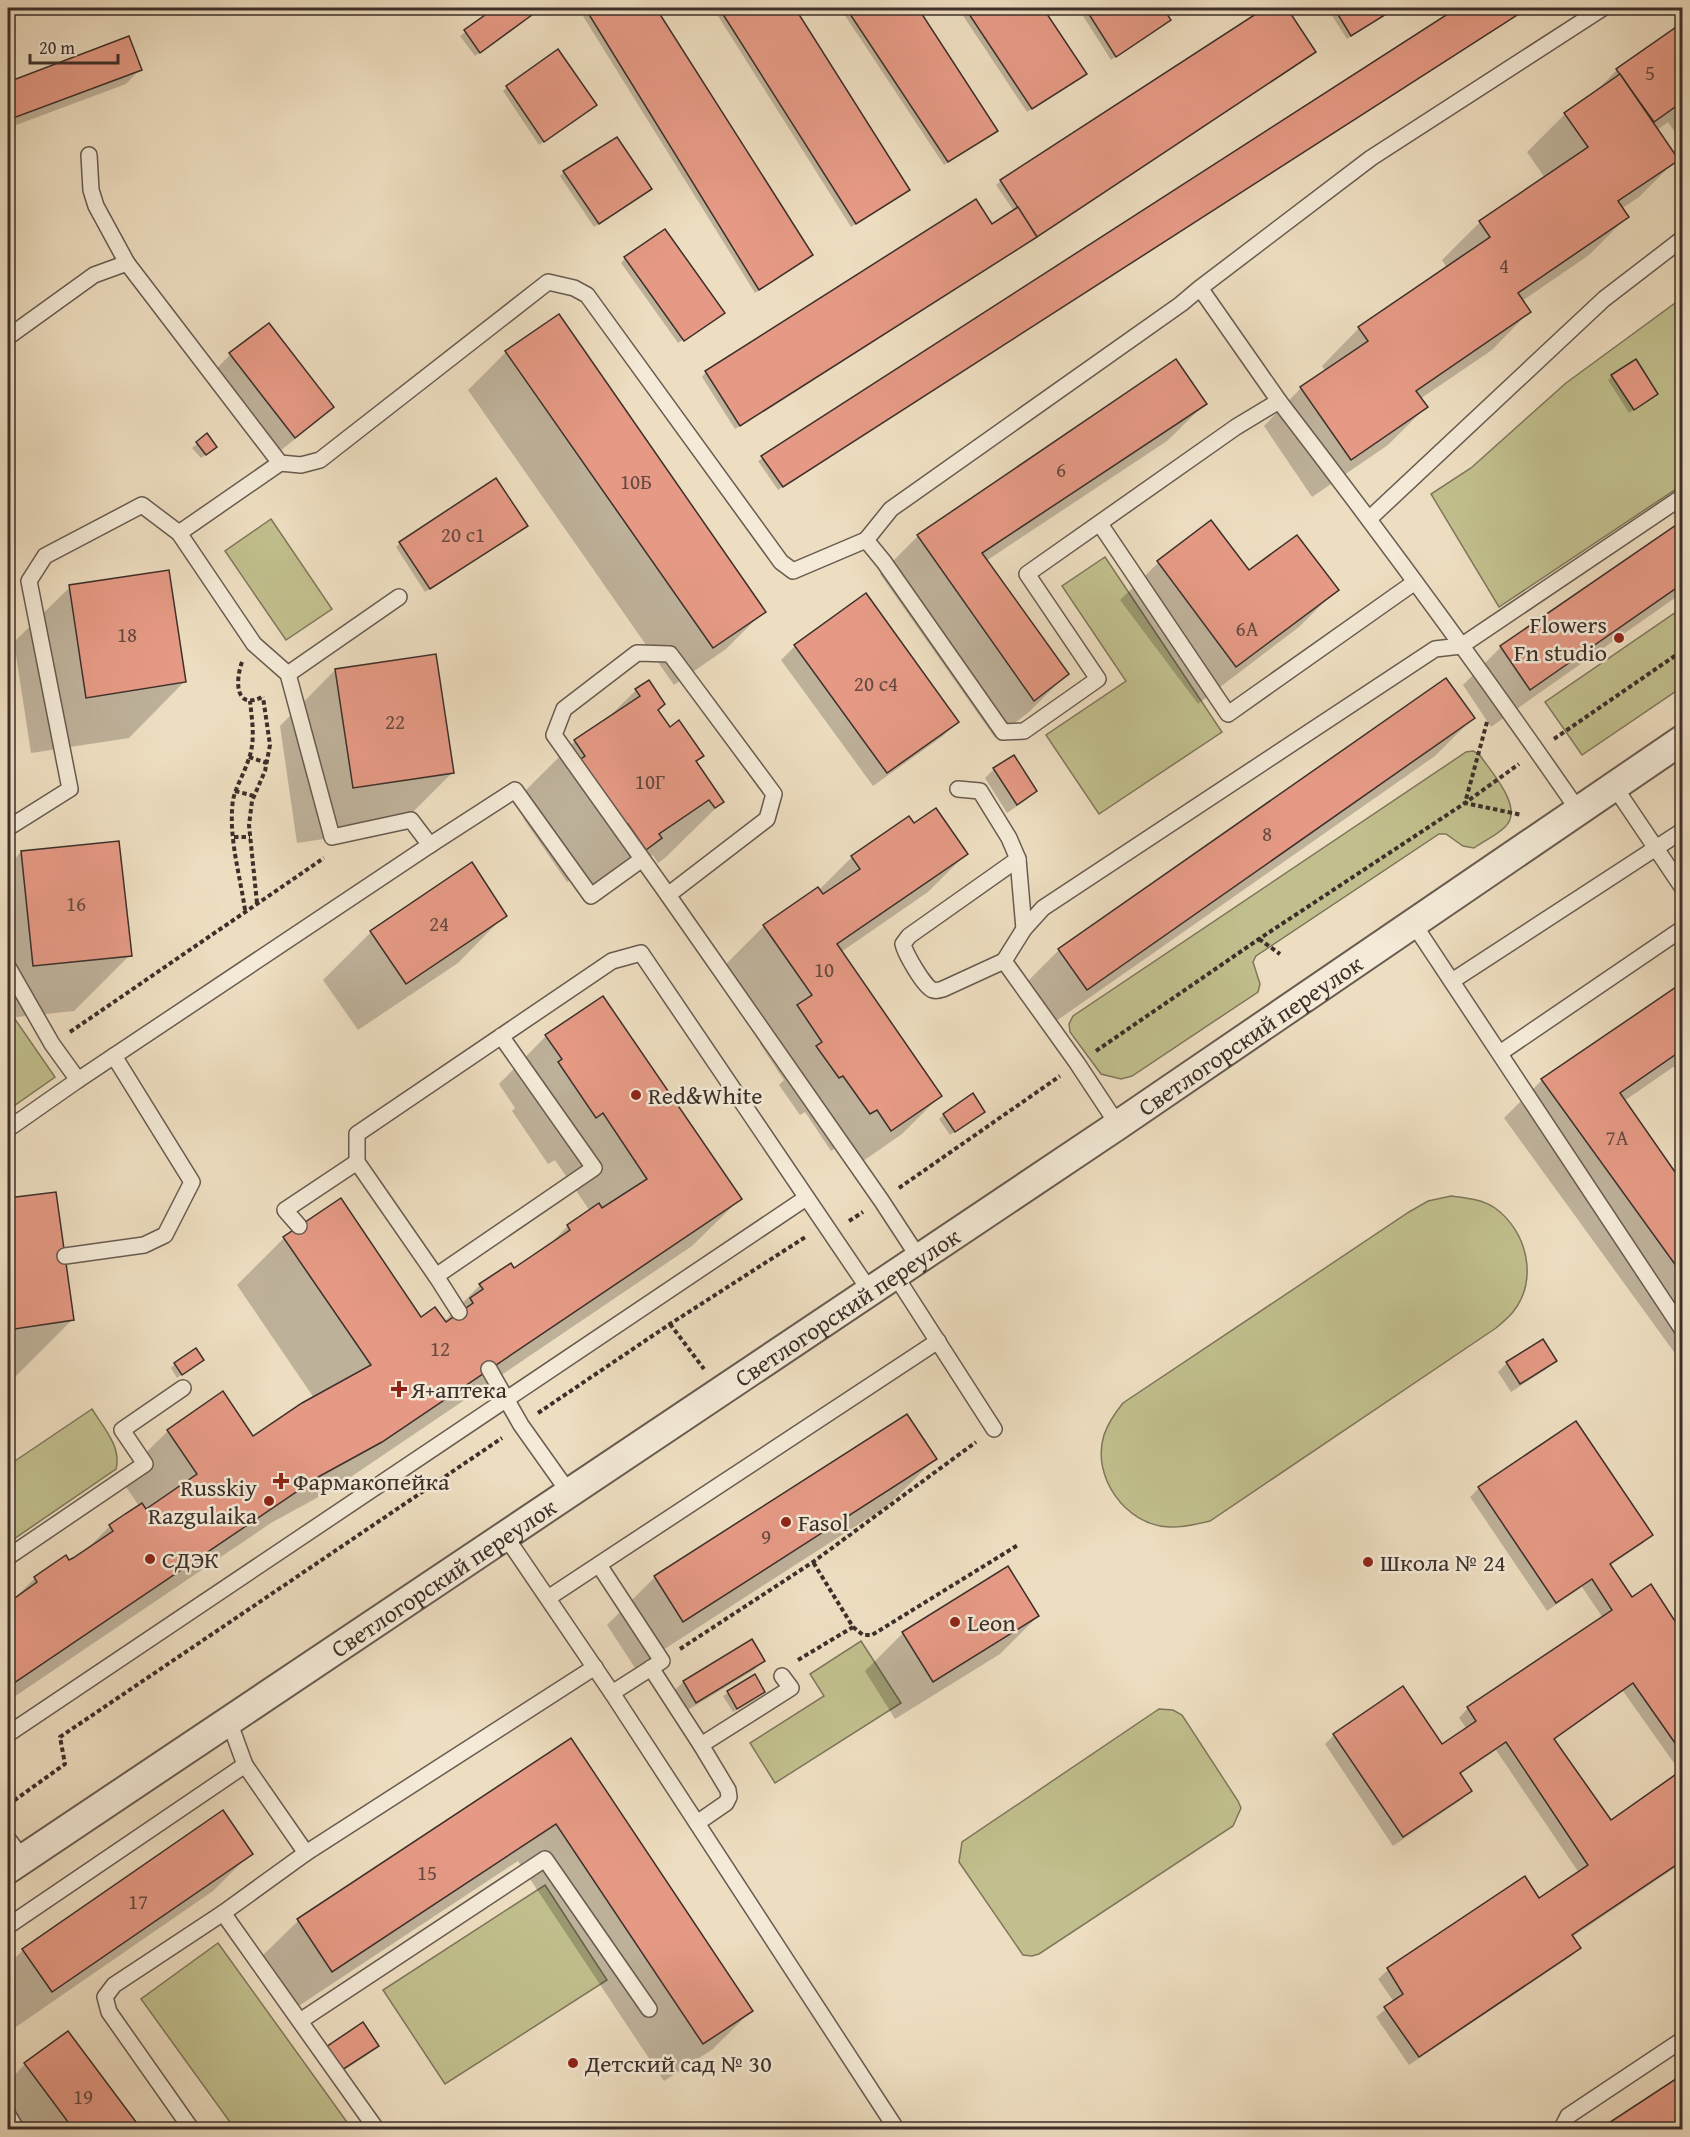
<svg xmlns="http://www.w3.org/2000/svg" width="1690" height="2137" font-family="'Gentium Book Plus',serif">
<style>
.green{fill:#c1bf8d;stroke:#7e775c;stroke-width:1.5}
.shadow{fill:#0003;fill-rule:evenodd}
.building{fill:#e69a85;stroke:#3c2f2a;stroke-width:1.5}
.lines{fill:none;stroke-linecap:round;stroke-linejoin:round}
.lane-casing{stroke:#685b50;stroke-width:18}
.street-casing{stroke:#685b50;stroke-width:32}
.path{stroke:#3c2f2a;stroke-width:4;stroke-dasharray:4.5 3;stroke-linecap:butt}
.lane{stroke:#f4ead7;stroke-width:15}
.street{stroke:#f4ead7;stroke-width:28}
.poi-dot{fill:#8f2418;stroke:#f4ead7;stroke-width:2}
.labels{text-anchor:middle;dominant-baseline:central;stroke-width:5;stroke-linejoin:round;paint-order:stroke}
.number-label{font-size:21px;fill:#664a41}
.poi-label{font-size:24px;fill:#3c2f2a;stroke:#f4ead7;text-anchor:start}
.street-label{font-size:24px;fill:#3c2f2a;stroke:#f4ead7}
</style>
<rect width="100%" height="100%" fill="#eedec1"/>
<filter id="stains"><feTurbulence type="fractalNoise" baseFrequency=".00333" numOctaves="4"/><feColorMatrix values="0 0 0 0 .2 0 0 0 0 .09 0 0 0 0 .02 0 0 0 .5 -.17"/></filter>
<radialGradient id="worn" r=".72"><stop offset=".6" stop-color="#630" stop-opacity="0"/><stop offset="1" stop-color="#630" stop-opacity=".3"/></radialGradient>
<g class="green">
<polygon points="1682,298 1682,485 1499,607 1431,494 1471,468 1566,383"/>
<polygon points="271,519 332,609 286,640 225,551"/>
<polygon points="1105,557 1222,732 1099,814 1046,735 1126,681 1062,586"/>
<polygon points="1682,608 1682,687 1582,755 1545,702"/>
<path d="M1473,751L1479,754C1491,772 1525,808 1505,827C1497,835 1484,841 1474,848L1463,846L1446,834H1439L1256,956L1253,962L1260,984L1258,992L1132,1076L1121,1079L1101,1074L1070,1032L1069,1024L1073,1016L1466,752Z"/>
<polygon points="8,1009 55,1077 8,1110"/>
<path d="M1451,1196C1466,1198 1482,1199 1495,1208C1527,1231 1539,1280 1513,1312C1508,1318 1502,1323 1496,1328L1210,1521C1197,1524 1182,1528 1169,1527C1125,1525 1091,1476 1104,1435C1108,1423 1115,1413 1123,1403L1409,1212L1428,1201Z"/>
<path d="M92,1409C103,1427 122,1447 116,1469L8,1543V1463L9,1465Z"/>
<polygon points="861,1641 901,1703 775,1783 750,1743 824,1696 810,1674"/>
<polygon points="1159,1709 1173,1710 1182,1715 1238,1801 1241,1808 1233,1826 1039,1954 1032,1956 1023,1955 959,1862 962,1842"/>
<polygon points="545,1885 607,1980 445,2084 383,1990"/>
<polygon points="218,1943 352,2129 235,2129 141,1999"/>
</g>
<g class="shadow">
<polygon points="498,8 531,8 534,12 475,56 460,36"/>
<polygon points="578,8 654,8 811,255 807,259 755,293"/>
<polygon points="713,8 793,8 908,190 851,227"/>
<polygon points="840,8 916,8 996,130 944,165"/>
<polygon points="958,8 1041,8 1085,73 1027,112"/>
<polygon points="1078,8 1161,8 1169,20 1111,60"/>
<polygon points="1268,8 1285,8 1314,51 1310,56 1031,241 735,429 702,377 706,372 975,201 991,226 1014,211 996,185 1001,181"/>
<polygon points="1327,8 1396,8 1347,39"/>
<polygon points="1460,8 1528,8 778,490 758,461"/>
<polygon points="1682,25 1682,143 1668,122 1657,130 1677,159 1639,197 1621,209 1627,217 1589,255 1522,301 1529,312 1492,350 1420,399 1426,407 1388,445 1312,497 1264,426 1301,388 1326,372 1322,366 1359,328 1447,268 1442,260 1480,222 1545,178 1527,152 1565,114 1590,97 1617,70"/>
<polygon points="128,38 140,69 126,84 8,128 8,83"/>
<polygon points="507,87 590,109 539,145 503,91"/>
<polygon points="564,172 646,193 594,227 560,176"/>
<polygon points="625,258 720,315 678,343 621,263"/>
<polygon points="506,352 764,611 726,649 674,685 468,390"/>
<polygon points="230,355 332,407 318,421 280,451 216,369"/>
<polygon points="1612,376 1652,398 1629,413 1608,380"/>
<polygon points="1205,404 1167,441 986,561 1067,674 1029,712 995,738 880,574 918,536"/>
<polygon points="207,436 211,451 201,458 192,448"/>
<polygon points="1211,523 1249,572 1337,589 1299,627 1198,704 1120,600 1158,563"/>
<polygon points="1682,523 1682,593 1491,727 1463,685 1501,647"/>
<polygon points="521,530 425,592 396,547 400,543"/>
<polygon points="70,587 184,682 129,738 31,753 14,642"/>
<polygon points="795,646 957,722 943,736 873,786 781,660"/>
<polygon points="335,670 453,772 397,828 297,843 280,726"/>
<polygon points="636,690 657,711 669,729 702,755 695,763 722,802 666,857 658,863 653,855 624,874 605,894 590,904 572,879 567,882 523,818 530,812 519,797 575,741 606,720"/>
<polygon points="1473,718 1435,756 1049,1026 1021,988 1059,950"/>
<polygon points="994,769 1035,791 1026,800 1007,813 985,778"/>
<polygon points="908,818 913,825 966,854 928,892 841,952 940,1096 902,1134 853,1168 838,1146 831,1151 805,1112 800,1115 779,1085 784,1080 760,1044 773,1031 726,964 764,926 819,890 852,857"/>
<polygon points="21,852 130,955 74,1011 8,1018 8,866"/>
<polygon points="505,915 458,963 358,1030 323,980 371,932"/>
<polygon points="1682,985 1682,1061 1624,1101 1682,1184 1682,1363 1504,1118 1542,1080"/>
<polygon points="546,1036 740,1199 692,1246 333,1489 271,1523 8,1701 8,1605 35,1578 81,1555 110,1526 139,1506 120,1478 168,1431 253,1438 314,1398 237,1285 284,1238 421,1319 444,1322 480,1285 514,1270 544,1250 568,1226 590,1211 555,1160 548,1164 512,1111 515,1108 499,1084"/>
<polygon points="944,1115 979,1115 950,1135 939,1119"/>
<polygon points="55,1193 72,1320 16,1376 8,1377 8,1200"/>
<polygon points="202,1360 177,1378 171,1368 175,1364"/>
<polygon points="1555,1361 1545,1370 1511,1392 1498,1372 1507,1363"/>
<polygon points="907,1416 935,1459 887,1506 635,1668 607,1625 655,1577"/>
<path d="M1479,1488L1651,1535L1642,1544L1609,1566L1632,1599L1650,1587L1682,1634V1863L1572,1937L1579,1948L1570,1957L1409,2065L1376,2017L1394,2002L1378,1979L1388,1970L1524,1878L1539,1900L1579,1873L1496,1750L1459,1775L1470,1790L1461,1800L1393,1846L1325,1744L1334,1735L1441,1746L1467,1729L1459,1718L1468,1708L1603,1618L1582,1587L1547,1611L1470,1497ZM1623,1691L1681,1773L1611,1822L1553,1740Z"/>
<polygon points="1038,1616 1000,1654 895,1719 865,1671 903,1633"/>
<polygon points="751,1641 763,1661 754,1670 686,1711 674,1691 683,1682"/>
<polygon points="754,1676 763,1692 733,1712 723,1696"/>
<polygon points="571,1740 751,2011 713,2049 664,2081 518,1861 294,2009 260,1958 298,1921"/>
<polygon points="251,1853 213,1891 13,2029 8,2020 8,1965 23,1950"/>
<polygon points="377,2046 367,2055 332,2078 327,2048"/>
<polygon points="25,2064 140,2130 8,2130 8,2082"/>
<polygon points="1682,2077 1682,2130 1601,2130"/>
</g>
<g class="building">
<polygon points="495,8 532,8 536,12 480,53 464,30"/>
<polygon points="585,8 656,8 813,255 759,290"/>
<polygon points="719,8 795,8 910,190 856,224"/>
<polygon points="846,8 918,8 998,131 948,162"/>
<polygon points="965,8 1043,8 1087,74 1032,109"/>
<polygon points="1085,8 1163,8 1171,20 1116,57"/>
<polygon points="1265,8 1287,8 1316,52 1037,237 1000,180"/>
<polygon points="1334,8 1396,8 1351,36"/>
<polygon points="1457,8 1528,8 783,487 761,456"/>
<polygon points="1682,23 1682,102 1654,122 1616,69"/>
<polygon points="129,36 142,70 8,120 8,82"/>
<polygon points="558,49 597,105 544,142 506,86"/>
<polygon points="1620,74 1679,160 1618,201 1629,217 1518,293 1531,312 1416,391 1428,407 1351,460 1300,387 1368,341 1358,327 1490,237 1479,221 1588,147 1564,113"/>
<polygon points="617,137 652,189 599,224 563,171"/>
<polygon points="976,199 992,224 1018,207 1037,237 740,426 705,371"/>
<polygon points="665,229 725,313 684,341 624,257"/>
<polygon points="559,314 766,612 713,648 505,351"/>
<polygon points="269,323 334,407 295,438 229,353"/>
<polygon points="1176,359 1207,404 982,553 1069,674 1034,701 917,535"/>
<polygon points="1636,359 1658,394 1634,410 1611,375"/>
<polygon points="207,433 217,447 206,455 196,442"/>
<polygon points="496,478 528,526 430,589 399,542"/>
<polygon points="1211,520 1249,570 1297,535 1339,590 1236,667 1157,561"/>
<polygon points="1682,521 1682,584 1530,690 1500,646"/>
<polygon points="169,570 186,682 86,698 69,585"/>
<polygon points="866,593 959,722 887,773 794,645"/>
<polygon points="436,654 454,773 353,788 335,669"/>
<polygon points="1446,678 1475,718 1087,990 1058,949"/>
<polygon points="649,680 665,704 658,710 670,727 679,720 704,756 696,761 724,802 715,808 709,800 659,834 662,838 646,850 628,824 624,827 578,761 585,756 574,740 640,696 635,689"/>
<polygon points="1014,755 1037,791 1017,805 993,768"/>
<polygon points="936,808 968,854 837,944 942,1096 891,1131 877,1110 870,1114 843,1076 839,1078 816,1046 822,1042 797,1005 812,995 763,925 818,887 823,894 860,869 851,856 909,816 914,823"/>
<polygon points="119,841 132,956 33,966 21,851"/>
<polygon points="472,862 507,916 406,984 370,931"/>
<polygon points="1682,983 1682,1050 1620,1093 1682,1182 1682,1274 1541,1079"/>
<polygon points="603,996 742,1199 382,1442 320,1476 8,1687 8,1603 37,1582 34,1577 66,1555 69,1560 73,1558 113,1531 109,1525 125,1514 142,1503 146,1509 197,1474 167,1430 223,1391 253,1436 302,1403 371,1365 283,1237 341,1198 421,1317 435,1307 446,1322 473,1303 470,1298 483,1289 479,1284 511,1263 514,1268 570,1230 567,1225 599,1203 602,1208 647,1179 603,1113 596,1118 558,1062 562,1059 545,1035"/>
<polygon points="973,1093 985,1112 955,1132 943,1114"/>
<polygon points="56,1192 74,1320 8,1330 8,1198"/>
<polygon points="1543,1339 1557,1361 1520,1384 1506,1362"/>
<polygon points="196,1348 204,1360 182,1375 174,1363"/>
<polygon points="907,1414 937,1459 683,1622 654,1576"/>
<polygon points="1576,1421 1653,1535 1610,1564 1632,1597 1651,1584 1682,1632 1682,1753 1633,1683 1554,1739 1611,1820 1682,1770 1682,1861 1572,1935 1581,1948 1419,2057 1384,2007 1403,1994 1387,1968 1525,1876 1539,1898 1588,1865 1506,1742 1460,1773 1472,1791 1403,1837 1333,1734 1403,1686 1442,1744 1476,1721 1467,1707 1612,1610 1592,1579 1556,1603 1478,1487"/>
<polygon points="1008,1566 1039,1616 933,1682 902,1632"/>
<polygon points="752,1639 765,1661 696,1703 683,1681"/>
<polygon points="755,1674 765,1692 737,1709 727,1691"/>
<polygon points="571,1738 753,2011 703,2044 556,1824 332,1972 297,1919"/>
<polygon points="223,1810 253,1854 52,1992 22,1949"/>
<polygon points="363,2022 379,2046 342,2070 326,2047"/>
<polygon points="68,2031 142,2130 74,2130 24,2063"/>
<polygon points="1682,2075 1682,2130 1598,2130"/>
</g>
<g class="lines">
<g class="lane-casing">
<g id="lane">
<polyline points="89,155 91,190 96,206 127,263"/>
<polyline points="1200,288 1279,401 1236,427 1027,574 1098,679 1024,731 1003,732 884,562 866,540 891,509 1181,304 1200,288 1371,158 1603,8"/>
<polyline points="8,337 94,275 127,263 280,463 301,465 320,460 548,282 574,288 587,295 781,562 793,571 866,540"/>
<path d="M1279,401C1382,535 1482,671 1578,810"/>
<polyline points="1369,519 1604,299 1682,239"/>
<polyline points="1100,524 1228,714 1415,582"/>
<polyline points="179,533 254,644 288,674 332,837 411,820 430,845"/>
<polygon points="637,653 670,654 774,794 767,819 668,895 554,735 564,709"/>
<polyline points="288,674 399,597"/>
<polyline points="1614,786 1682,887"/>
<polyline points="958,789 980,791 1009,838 1018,859 1024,929"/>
<polyline points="8,828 70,789 29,581 45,556 142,505 179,533 280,463"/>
<polyline points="668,895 881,1200 919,1258"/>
<polyline points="1413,923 1682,1329"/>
<path d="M1004,961L943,989C940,990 936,991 933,990C924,987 905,953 903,944L909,936L1018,859"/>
<polyline points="8,967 52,1044 78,1080 8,1129"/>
<polyline points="1452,981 1682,831"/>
<polyline points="501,1036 594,1168 436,1276 357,1162 357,1134 612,961 641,953 870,1291"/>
<polyline points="1500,1053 1682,929"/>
<polyline points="78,1080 430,845 515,790 591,896 641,860"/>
<polyline points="1118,1125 1077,1063 1004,961 1024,929 1043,908 1435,649 1461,646 1682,497"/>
<polyline points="299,1226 285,1210 357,1162"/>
<polyline points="65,1256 144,1245 165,1235 192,1182 114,1056"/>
<polyline points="895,1275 994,1429"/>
<polyline points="436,1276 459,1312"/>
<polyline points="489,1369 521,1425 570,1494"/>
<polyline points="506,1537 612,1693 897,2130"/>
<polyline points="8,1557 145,1464 122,1430 183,1388"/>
<polyline points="599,1565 662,1661 612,1693"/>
<polyline points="548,1598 938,1341"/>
<polyline points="651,1668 701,1745"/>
<polyline points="229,1721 245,1765 306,1853"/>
<polyline points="8,1734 806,1198"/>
<polyline points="697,1823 726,1803 729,1797 728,1790 701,1745 791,1688 782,1676"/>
<polyline points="8,1839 23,1859"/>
<polyline points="223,1913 377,2130"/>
<polyline points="8,1926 245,1765"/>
<polyline points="300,2021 545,1859 649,2009"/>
<polyline points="8,2115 17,2130"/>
<polyline points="192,2130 109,2012 105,1997 114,1985 223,1913 306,1853 595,1667"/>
<polyline points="1561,2130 1568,2116 1682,2040"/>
</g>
</g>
<g class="street-casing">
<g id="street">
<path id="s1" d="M8,1869L1118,1125L1682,740"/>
</g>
</g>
<g class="path">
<path d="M242,662C235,681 235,712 264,696"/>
<polyline points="1487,722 1465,803 1522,815"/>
<polyline points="1554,739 1682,651"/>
<polyline points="249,757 267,763"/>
<polyline points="235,791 254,796"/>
<polyline points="234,837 250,837"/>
<polyline points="257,903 249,825 252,801 265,771 270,745 263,697"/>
<path d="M245,910C240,875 228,836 233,800C236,786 244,774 248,761C256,741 252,721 250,701"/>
<polyline points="1259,939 1280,954"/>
<polyline points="70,1032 324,858"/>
<polyline points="1096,1051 1259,939 1465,803 1519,764"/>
<polyline points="899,1188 1060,1076"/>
<polyline points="849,1221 863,1212"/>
<polyline points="670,1324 704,1369"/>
<polyline points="538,1413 670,1324 807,1236"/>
<polyline points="853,1627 863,1635 872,1635 1018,1545"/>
<polyline points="680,1649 813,1562 976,1442"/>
<polyline points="798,1660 853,1627 813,1562"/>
<polyline points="8,1805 65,1764 60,1737 502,1438"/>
</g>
<use href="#lane" class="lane"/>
<use href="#street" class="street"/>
</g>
<g class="poi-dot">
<circle cx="1619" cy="638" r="6"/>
<circle cx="636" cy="1095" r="6"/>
<path d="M396 1380h6v6h6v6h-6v6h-6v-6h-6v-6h6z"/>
<path d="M278 1472h6v6h6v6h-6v6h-6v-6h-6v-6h6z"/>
<circle cx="269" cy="1501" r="6"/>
<circle cx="786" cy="1522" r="6"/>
<circle cx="150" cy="1559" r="6"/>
<circle cx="1368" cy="1562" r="6"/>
<circle cx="955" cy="1622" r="6"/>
<circle cx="573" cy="2063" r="6"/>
</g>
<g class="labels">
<g class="number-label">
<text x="1650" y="72">5</text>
<text x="1504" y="265">4</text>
<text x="1061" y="469">6</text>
<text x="636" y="481">10Б</text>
<text x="463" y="534">20 с1</text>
<text x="1247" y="628">6А</text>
<text x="127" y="634">18</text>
<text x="876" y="683">20 с4</text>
<text x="395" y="721">22</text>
<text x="650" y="781">10Г</text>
<text x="1267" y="833">8</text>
<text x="76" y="903">16</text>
<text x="439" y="923">24</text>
<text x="824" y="969">10</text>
<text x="1617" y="1137">7А</text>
<text x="440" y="1348">12</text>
<text x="766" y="1536">9</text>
<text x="427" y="1872">15</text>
<text x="138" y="1901">17</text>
<text x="83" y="2096">19</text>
</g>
<g class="poi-label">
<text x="1607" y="624" text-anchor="end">Flowers<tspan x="1607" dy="28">Fn studio</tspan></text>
<text x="648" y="1095">Red&amp;White</text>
<text x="411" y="1389">Я+аптека</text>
<text x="293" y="1481">Фармакопейка</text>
<text x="257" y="1487" text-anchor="end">Russkiy<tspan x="257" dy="28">Razgulaika</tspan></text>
<text x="798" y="1522">Fasol</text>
<text x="162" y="1559">СДЭК</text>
<text x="1380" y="1562">Школа № 24</text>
<text x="967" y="1622">Leon</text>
<text x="585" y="2063">Детский сад № 30</text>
</g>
<g class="street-label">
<text stroke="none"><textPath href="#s1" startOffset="1496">Светлогорский переулок</textPath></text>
<text stroke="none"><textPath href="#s1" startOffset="1010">Светлогорский переулок</textPath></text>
<text stroke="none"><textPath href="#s1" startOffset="524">Светлогорский переулок</textPath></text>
</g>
</g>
<rect width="1690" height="2137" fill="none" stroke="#eedec1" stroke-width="30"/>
<rect x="9" y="9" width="1672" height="2119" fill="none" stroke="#3c2f2a" stroke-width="3"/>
<rect x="15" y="15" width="1660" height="2107" fill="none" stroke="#3c2f2a" stroke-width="1.5"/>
<path d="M30 54v9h88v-9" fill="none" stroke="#3c2f2a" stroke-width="3"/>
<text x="39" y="54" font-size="18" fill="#3c2f2a" stroke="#f4ead7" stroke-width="4.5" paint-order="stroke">20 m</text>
<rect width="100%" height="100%" filter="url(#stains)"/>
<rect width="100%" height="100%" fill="url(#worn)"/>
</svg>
